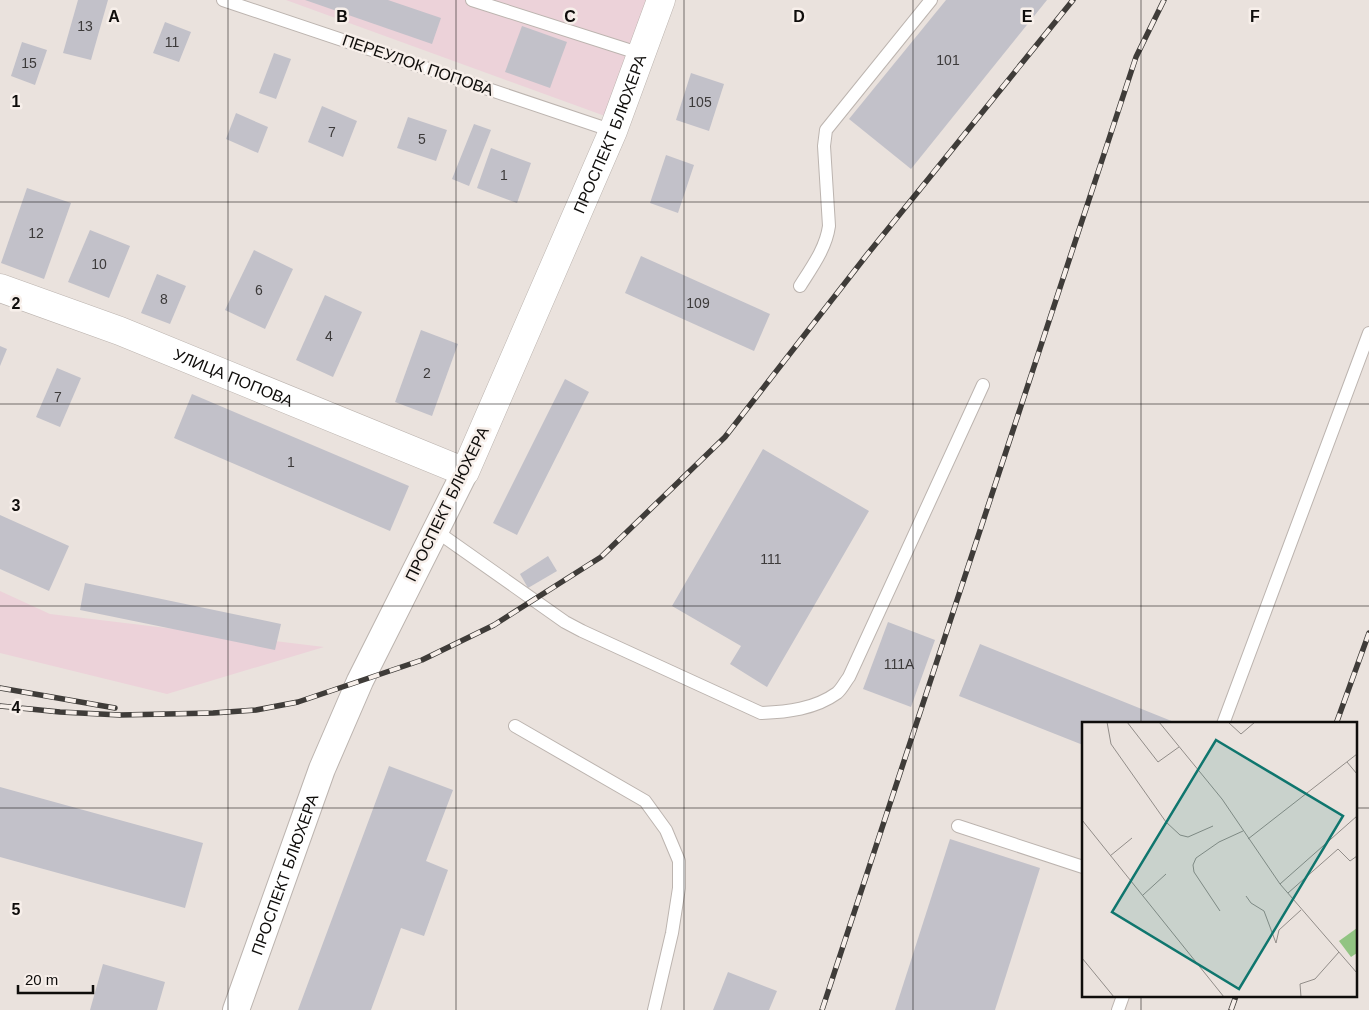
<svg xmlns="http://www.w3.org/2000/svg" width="1369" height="1010" font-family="Arial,sans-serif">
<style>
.industrial{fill:#ecd2d9}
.building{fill:#c2c1c9}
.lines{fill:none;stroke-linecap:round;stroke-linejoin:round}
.lane-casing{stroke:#bcb4af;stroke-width:14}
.street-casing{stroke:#bcb4af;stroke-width:28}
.secondary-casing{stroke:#bcb4af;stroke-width:29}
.lane{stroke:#fff;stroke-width:12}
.street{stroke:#fff;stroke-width:26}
.secondary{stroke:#fff;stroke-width:28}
.rail-casing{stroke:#3f3c39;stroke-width:5.5}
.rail{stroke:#f7efea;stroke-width:4;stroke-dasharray:11;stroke-linecap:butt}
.grid{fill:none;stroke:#0f0d0b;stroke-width:1;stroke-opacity:0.55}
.labels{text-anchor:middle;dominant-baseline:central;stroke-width:5;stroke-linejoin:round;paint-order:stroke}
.number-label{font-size:14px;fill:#3c3a3a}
.street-label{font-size:16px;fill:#0f0d0b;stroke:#f7efea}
.inset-road{fill:none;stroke:#928d89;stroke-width:1}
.view{fill:#0f766e;fill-opacity:0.15;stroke:#0f766e;stroke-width:2.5}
.inset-edge{fill:none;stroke:#0f0d0b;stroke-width:2.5}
.grid-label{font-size:16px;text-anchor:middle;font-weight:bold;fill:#0f0d0b;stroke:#f7efea;stroke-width:5;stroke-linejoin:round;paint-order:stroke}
</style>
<rect width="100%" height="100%" fill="#eae2dd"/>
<g class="industrial">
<polygon points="286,0 646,0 628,55 605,116"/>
<polygon points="0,591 50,614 324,647 167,694 0,653"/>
</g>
<g class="building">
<polygon points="78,0 108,0 91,60 63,53"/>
<polygon points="305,0 388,0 441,18 432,44"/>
<polygon points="946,0 1047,0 911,169 849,119"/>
<polygon points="165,22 191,32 179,62 153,53"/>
<polygon points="522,26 567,42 550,88 505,72"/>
<polygon points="22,42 47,50 35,85 11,76"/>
<polygon points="274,53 291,59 276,99 259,93"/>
<polygon points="691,73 724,84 709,131 676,120"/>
<polygon points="322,106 357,121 343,157 308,142"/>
<polygon points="236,113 268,127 258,153 226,139"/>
<polygon points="408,117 447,130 436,161 397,148"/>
<polygon points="474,124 491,130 469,186 452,179"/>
<polygon points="491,148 531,163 517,203 477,188"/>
<polygon points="666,155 694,165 678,213 650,203"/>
<polygon points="27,188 71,203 44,279 1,263"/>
<polygon points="90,230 130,246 109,298 68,282"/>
<polygon points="254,250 293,269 265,329 225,310"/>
<polygon points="641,256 770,314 754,351 625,293"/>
<polygon points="157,274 186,286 170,324 141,313"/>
<polygon points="325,295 362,312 333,377 296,360"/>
<polygon points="421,330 458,344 432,416 395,402"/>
<polygon points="0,346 7,349 0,366"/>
<polygon points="57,368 81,378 60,427 36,417"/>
<polygon points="565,379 589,392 517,535 493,523"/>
<polygon points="192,394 409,486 390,531 174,438"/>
<polygon points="763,449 869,511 767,687 730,664 741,646 672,606"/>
<polygon points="0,515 69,546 49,591 0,569"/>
<polygon points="548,556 557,571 528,588 520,574"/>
<polygon points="85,583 281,624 275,650 80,610"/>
<polygon points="888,622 935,640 911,707 863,689"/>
<polygon points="980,644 1174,722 1174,724 1083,724 1083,745 959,696"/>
<polygon points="389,766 453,790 426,861 448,870 424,936 401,928 371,1010 298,1010"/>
<polygon points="0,787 203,843 185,908 0,857"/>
<polygon points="950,839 1040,868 995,1010 895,1010"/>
<polygon points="103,964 165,982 157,1010 90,1010"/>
<polygon points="728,972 777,991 769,1010 713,1010"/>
</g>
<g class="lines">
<g class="lane-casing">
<g id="lane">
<polyline points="223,0 613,131"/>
<polyline points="472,0 641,54"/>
<path d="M800,286C812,267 826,248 829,226L824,146L826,130L931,0"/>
<path d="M436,531L565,622L582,631L761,713C787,712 815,709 837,693C842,689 845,682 849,677L983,385"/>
<polyline points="1223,724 1369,333"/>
<polyline points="515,726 645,801 666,830 679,861 679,888 672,933 654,1010"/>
<polyline points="958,826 1083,867"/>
<polyline points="1118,1010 1123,996"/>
</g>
</g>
<g class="street-casing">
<g id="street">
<path id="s1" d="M236,1010L322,769L360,681L465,472"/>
</g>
</g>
<g class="secondary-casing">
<g id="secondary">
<path id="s2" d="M0,288L120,331L465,472L613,131L661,0"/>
</g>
</g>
<use href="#lane" class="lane"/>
<use href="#street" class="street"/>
<use href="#secondary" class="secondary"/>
<g class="rail-casing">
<g id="rail">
<polyline points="0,688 115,708"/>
<polyline points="0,706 60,712 120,715 213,713 256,710 298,702 422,660 494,625 601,557 725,437 866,256 1073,0"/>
<polyline points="1336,724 1369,633"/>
<polyline points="822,1010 1136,57 1164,0"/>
<polyline points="1231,1010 1236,996"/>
</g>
</g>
<use href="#rail" class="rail"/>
</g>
<path class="grid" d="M228,0V1010M456,0V1010M684,0V1010M913,0V1010M1141,0V724M0,202H1369M0,404H1369M0,606H1369M0,808H1083M1355,808H1369M1141,996V1010"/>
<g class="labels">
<g class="number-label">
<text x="85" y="26">13</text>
<text x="172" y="42">11</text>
<text x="948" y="60">101</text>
<text x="29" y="63">15</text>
<text x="700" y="102">105</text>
<text x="332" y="132">7</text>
<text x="422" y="139">5</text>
<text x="504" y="175">1</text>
<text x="36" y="233">12</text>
<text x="99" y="264">10</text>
<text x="259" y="290">6</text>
<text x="164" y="299">8</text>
<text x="698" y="303">109</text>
<text x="329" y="336">4</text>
<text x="427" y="373">2</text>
<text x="58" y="397">7</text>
<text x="291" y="462">1</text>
<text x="771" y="559">111</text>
<text x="899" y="664">111А</text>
</g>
<g class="street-label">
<text transform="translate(418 65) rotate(19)">ПЕРЕУЛОК ПОПОВА</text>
<text stroke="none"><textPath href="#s2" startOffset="868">ПРОСПЕКТ БЛЮХЕРА</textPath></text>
<text stroke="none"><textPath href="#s2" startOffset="250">УЛИЦА ПОПОВА</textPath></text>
<text transform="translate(447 504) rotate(-64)">ПРОСПЕКТ БЛЮХЕРА</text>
<text stroke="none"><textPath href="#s1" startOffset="144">ПРОСПЕКТ БЛЮХЕРА</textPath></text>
</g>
</g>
<g transform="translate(1082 722)">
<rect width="275" height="275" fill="#eae2dd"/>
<path d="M275,206V231L269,235L257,219Z" fill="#91c482"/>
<path class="inset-road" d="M25,0L29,22L84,100L98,113L106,115L131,104M45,0L76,40L97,25M77,0L140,77L198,162L275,251M146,0L159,12L173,0M265,40L275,52M0,98L142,275M166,117L275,32M28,134L50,116M198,162L275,94M206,171L256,127L268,139L275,134M61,173L84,152M164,174L169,181L182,189L194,221L197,208L219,188M138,189L112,150L111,143L114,136L137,120L161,109M0,236L32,275M219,275L218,262L233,257L257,230"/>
<path class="view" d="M134,18L261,94L157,267L30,190Z"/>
<rect width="275" height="275" class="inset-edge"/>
</g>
<g class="grid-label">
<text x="114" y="22">A</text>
<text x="342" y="22">B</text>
<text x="570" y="22">C</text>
<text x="799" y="22">D</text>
<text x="1027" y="22">E</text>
<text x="1255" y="22">F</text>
<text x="16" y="107">1</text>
<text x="16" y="309">2</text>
<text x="16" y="511">3</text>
<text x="16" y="713">4</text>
<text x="16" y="915">5</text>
</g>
<path d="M18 985v8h75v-8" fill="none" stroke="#0f0d0b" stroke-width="2.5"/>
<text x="25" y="985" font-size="15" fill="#0f0d0b" stroke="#f7efea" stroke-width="4" paint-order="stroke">20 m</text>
</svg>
